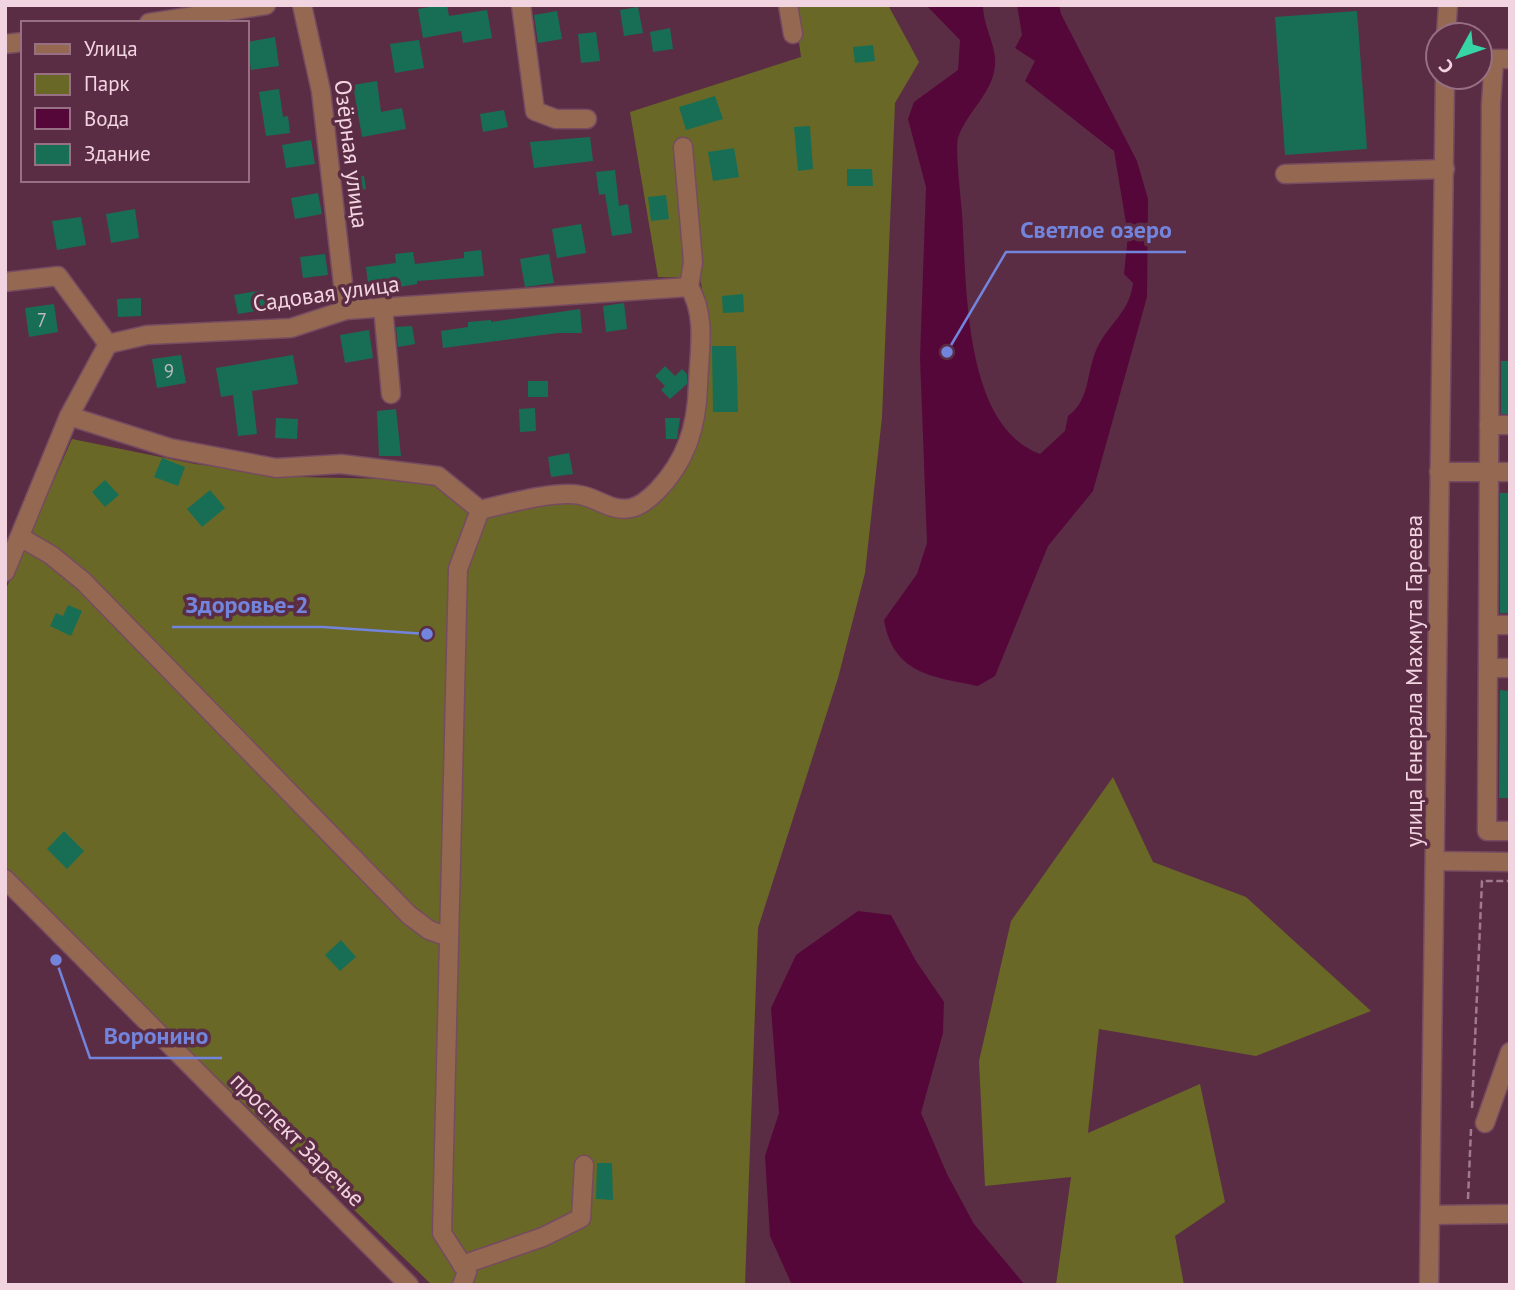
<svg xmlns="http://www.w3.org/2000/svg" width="1515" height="1290" font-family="'PT Sans',sans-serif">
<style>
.green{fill:#696827}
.water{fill:#560739}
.building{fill:#186e55}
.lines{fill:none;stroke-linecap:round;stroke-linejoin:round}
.minor-casing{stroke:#764b61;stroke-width:21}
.path{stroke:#a17a8d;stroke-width:2.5;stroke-dasharray:7 3.5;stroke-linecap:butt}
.minor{stroke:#956851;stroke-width:18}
.labels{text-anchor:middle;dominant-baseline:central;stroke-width:7;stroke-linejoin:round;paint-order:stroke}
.number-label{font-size:19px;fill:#bcbabe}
.street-label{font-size:23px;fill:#f2d4e1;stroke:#5b2d45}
.leader{fill:none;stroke:#7284dc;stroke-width:2.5}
.callout-dot{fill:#7284dc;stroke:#5b2d45;stroke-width:2.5}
.callout-label{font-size:24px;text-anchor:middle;font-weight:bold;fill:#7284dc;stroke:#5b2d45;stroke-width:7;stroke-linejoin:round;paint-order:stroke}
</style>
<rect width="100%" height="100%" fill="#5b2d45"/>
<g class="green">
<polygon points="794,5 888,5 919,62 895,103 882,417 865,573 838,678 758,928 745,1285 432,1285 5,873 5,591 72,439 195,464 298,477 439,480 472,508 577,500 653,502 706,389 703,294 700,278 658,277 630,112 801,57"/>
<polygon points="1113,777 1153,862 1246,897 1371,1011 1256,1056 1099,1029 1088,1133 1200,1084 1225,1202 1175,1236 1184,1285 1056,1285 1071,1177 985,1186 979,1061 1011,921"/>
</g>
<g class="water">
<path d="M926,5H983C983,24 993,39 995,57C998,90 967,110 958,138C955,151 961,197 962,213C967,281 962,425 1040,454L1065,431L1068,416C1091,400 1086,369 1098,346C1110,323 1130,311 1133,283L1124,274L1128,235L1114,151L1025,81L1035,61L1015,48L1022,35L1017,5H1059L1061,14L1137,161L1148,199L1147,297L1093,491L1048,546L995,676L978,686C933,677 893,674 884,620L917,574L927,543L920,358L926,187L908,119L914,102L958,70L960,40Z"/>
<polygon points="858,911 891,915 916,961 944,1002 943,1033 921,1113 947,1174 974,1224 1025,1285 792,1285 770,1236 765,1156 779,1113 771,1008 796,955"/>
</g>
<g class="building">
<polygon points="441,5 447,5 449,16 487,10 492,38 463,43 461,31 423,38 418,9"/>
<polygon points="638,7 643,33 624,36 620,10"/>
<polygon points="557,11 562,39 538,43 534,15"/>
<polygon points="1357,11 1367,149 1285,155 1275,17"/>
<polygon points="670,28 673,49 653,52 650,32"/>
<polygon points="596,32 600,61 581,63 578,34"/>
<polygon points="275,37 279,66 251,70 247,42"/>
<polygon points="419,40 424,68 395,73 390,44"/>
<polygon points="873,45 875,61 855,63 853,47"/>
<polygon points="377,81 381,112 402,108 406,129 362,137 353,85"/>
<polygon points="279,89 283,117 288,116 290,133 266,136 259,92"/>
<polygon points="715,96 723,119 686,130 679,107"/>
<polygon points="504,110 508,127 483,132 480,114"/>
<polygon points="810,126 813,169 798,171 794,127"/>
<polygon points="590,137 593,161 534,168 530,142"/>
<polygon points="311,140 315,164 286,168 282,145"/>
<polygon points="734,148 739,177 713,181 708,152"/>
<polygon points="847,169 872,169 873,186 847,186"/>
<polygon points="615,170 619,206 628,204 632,233 612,236 605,194 599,195 596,172"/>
<polygon points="364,176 366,189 352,191 350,178"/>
<polygon points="318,193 322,214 295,219 291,198"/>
<polygon points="666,195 669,219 651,221 648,197"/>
<polygon points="135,209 139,238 111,243 106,214"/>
<polygon points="81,217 86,245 57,250 52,221"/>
<polygon points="581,224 586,253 557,258 552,229"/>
<polygon points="481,250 484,276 417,281 417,284 369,292 366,267 396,263 395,254 413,252 415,264 464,258 464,252"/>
<polygon points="325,254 328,275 303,278 300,257"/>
<polygon points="549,254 554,283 525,287 520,259"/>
<polygon points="264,290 267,309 238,314 234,295"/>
<polygon points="743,294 744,312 723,313 722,296"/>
<polygon points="141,298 141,316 118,317 117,299"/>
<polygon points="624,303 627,329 606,332 603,306"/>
<polygon points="54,304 58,332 29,337 25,308"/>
<polygon points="580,309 582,333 558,333 443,348 441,331 468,327 468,322 491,320 491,322"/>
<polygon points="412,326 415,344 398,347 396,327"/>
<polygon points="369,330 373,358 345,363 340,335"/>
<polygon points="712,346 736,346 738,412 713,412"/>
<polygon points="181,355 186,383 157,388 152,359"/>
<polygon points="293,355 298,384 252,391 257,434 238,436 233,395 221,397 216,368"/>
<rect x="1501" y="361" width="9" height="53"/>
<polygon points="665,366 675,376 682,369 687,374 687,384 670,399 661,390 665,386 655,376"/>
<rect x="528" y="381" width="20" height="16"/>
<polygon points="535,408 536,431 520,432 519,409"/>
<polygon points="396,409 401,456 379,456 377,411"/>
<polygon points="276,418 298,419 297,439 275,438"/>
<polygon points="665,418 680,418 677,439 666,439"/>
<polygon points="569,453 573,474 551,477 548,457"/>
<polygon points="162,458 185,467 178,486 154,477"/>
<polygon points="105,480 119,495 105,507 92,492"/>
<polygon points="210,490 225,508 202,527 187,509"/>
<rect x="1500" y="493" width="10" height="120"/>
<polygon points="68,605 82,611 71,636 50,626 56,613 63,616"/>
<polygon points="1500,690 1510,691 1510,798 1499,798"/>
<polygon points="64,831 84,851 67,869 47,849"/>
<polygon points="341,940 356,957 340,971 325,955"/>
<polygon points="597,1163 612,1163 613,1200 596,1199"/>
</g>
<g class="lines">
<g class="minor-casing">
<g id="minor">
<polyline points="302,5 321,91 346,310"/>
<polyline points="521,5 535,111 556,119 587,119"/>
<polyline points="788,5 793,34"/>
<polyline points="149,23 266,5"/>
<polyline points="1446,35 1448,5"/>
<polyline points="5,44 23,42"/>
<polyline points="1480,59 1510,59"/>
<polyline points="1494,60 1491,104 1487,831 1510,831"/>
<polyline points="683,147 693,262 689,287"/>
<polyline points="1285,174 1445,169"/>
<polyline points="5,282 58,276 108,344 147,335 291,328 346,310 689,287"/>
<polyline points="383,307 391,394"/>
<path d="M69,416L170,448L276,468L341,464L438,476L480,510C506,504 555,490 580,495C598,498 611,512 631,508C641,506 650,498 657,491C686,461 697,427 698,385C699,353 707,315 689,287"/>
<polyline points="1489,425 1510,425"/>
<polyline points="1439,472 1510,472"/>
<polyline points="20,537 51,555 83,581 409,915 429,930 449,937"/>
<polyline points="5,572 69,416 108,344"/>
<polyline points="1489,625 1510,625"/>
<polyline points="1488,668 1510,668"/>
<polyline points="1436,861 1510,862"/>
<polyline points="5,879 409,1285"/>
<polyline points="1485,1123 1510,1052"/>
<polyline points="1430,1215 1510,1214"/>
<polyline points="462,1265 543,1237 581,1218 584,1165"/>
<polyline points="462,1285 467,1272 442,1233 458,569 480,510"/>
<polyline points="1429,1285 1445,77"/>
</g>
</g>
<g class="path">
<polyline points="1472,1108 1482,881 1510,881"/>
<polyline points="1468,1199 1471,1129"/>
</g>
<use href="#minor" class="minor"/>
</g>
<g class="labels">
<g class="number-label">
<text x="42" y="320">7</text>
<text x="169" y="371">9</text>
</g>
<g class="street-label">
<text transform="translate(352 154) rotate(83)">Озёрная улица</text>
<text transform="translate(326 293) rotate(-8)">Садовая улица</text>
<text transform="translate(1413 681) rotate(-90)">улица Генерала Махмута Гареева</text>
<text transform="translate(298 1139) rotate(45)">проспект Заречье</text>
</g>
</g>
<path class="leader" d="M947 352L1006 252H1186M427 634L323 627H172M56 960L90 1058H222"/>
<g class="callout-dot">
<circle cx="947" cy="352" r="7"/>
<circle cx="427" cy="634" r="7"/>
<circle cx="56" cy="960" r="7"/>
</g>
<g class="callout-label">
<text x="1096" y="238">Светлое озеро</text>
<text x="247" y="613">Здоровье-2</text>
<text x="156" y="1044">Воронино</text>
</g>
<rect width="1515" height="1290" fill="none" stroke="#f2d4e1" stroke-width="14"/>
<rect x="21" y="21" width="228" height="161" fill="#5b2d45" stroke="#977083" stroke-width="2"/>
<rect x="35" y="44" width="35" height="10" fill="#956851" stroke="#977083" stroke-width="2"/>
<text x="84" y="56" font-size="21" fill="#f2d4e1">Улица</text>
<rect x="35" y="74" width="35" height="21" fill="#696827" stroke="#977083" stroke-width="2"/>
<text x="84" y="91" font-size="21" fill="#f2d4e1">Парк</text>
<rect x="35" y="108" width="35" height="21" fill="#560739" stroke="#977083" stroke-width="2"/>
<text x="84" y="126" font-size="21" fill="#f2d4e1">Вода</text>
<rect x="35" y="144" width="35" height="21" fill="#186e55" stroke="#977083" stroke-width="2"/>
<text x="84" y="161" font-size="21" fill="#f2d4e1">Здание</text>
<g transform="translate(1459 56) rotate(230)"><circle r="33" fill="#5b2d45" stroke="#977083" stroke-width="2"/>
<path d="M0-5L12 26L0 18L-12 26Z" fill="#37d4a6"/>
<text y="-10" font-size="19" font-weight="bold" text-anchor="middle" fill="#f2d4e1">С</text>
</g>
</svg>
